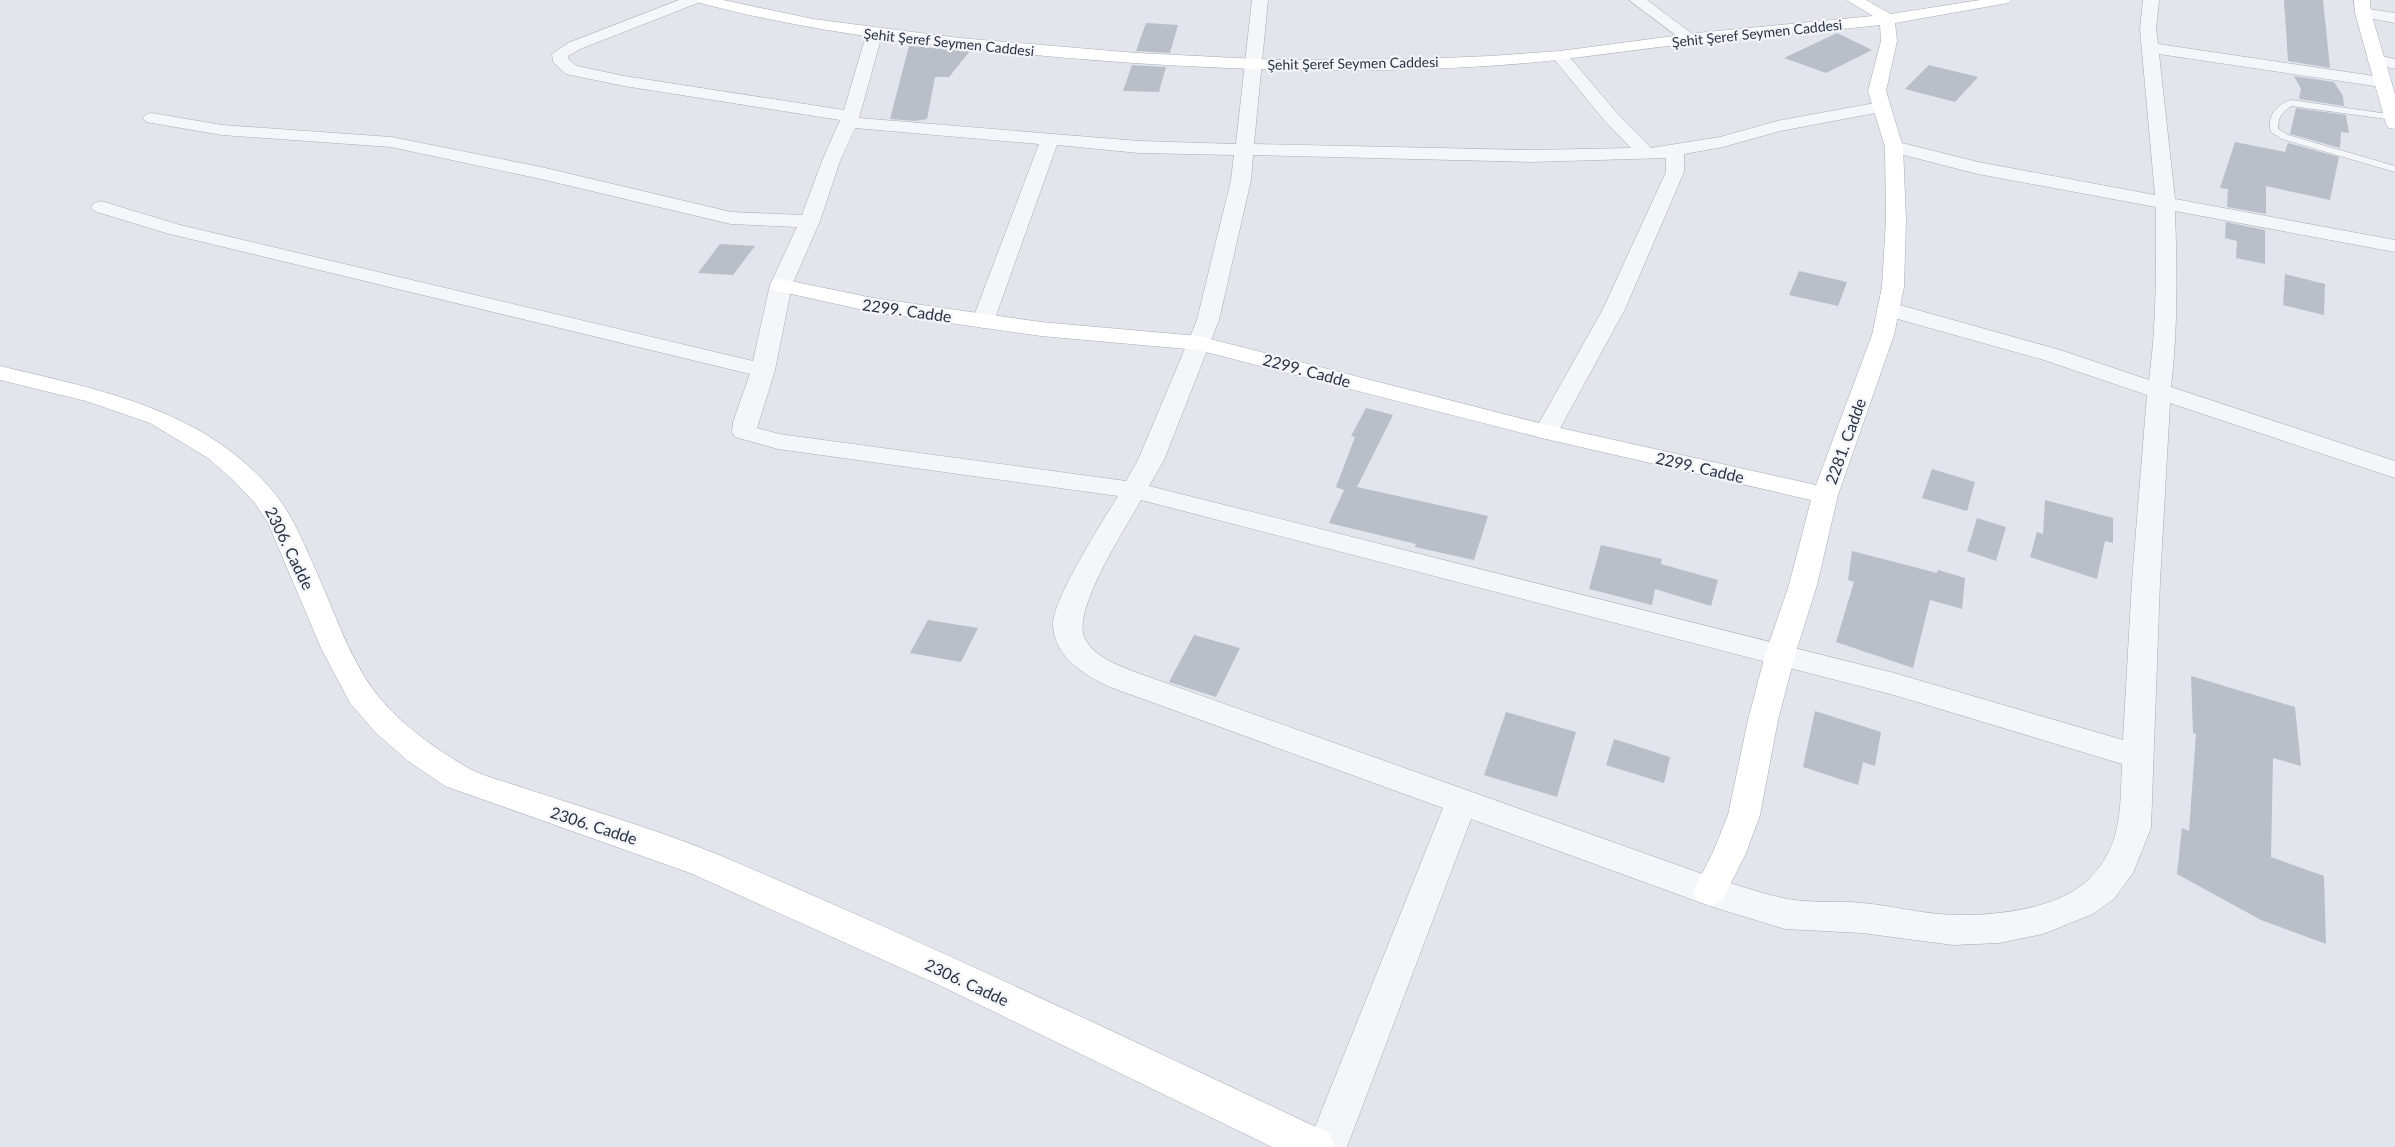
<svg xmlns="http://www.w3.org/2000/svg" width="2395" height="1147" font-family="Lato,sans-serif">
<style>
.building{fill:#b9bec8}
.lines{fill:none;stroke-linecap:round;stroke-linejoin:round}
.lane-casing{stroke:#a7acb5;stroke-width:1}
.street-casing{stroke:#a7acb5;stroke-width:1}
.secondary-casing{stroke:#a7acb5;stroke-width:1}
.lane{fill:#f5f6f9;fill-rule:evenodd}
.street{fill:#f5f6f9;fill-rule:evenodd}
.secondary{fill:#fff;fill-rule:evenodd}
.labels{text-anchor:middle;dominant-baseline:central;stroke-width:4.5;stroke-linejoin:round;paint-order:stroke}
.far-street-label{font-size:14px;fill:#2a3343;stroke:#f2f4f8}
.street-label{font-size:16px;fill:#2a3343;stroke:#f2f4f8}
</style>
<rect width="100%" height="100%" fill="#e2e5eb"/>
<g class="building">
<polygon points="2284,0 2323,0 2330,68 2288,61"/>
<polygon points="1146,23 1178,25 1170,53 1136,51"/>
<polygon points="1837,33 1872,50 1826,73 1784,58"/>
<polygon points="909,46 970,51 949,77 935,77 927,119 915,121 890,119"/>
<polygon points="1132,65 1166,67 1159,92 1123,91"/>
<polygon points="1929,65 1978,77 1955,102 1905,89"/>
<polygon points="2294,76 2334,82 2343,96 2344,106 2299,99 2301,89"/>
<polygon points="2296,108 2346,115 2349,133 2341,132 2340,148 2290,134"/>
<polygon points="2235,142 2285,152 2288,143 2339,157 2330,200 2266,186 2266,214 2227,207 2228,189 2220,188"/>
<polygon points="2226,222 2265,230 2265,264 2236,258 2237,241 2225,238"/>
<polygon points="720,244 755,246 733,275 698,273"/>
<polygon points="1799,271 1847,282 1838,306 1789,295"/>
<polygon points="2285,274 2325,284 2324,315 2283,305"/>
<polygon points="1366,408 1393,415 1357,487 1488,516 1474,560 1415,547 1416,544 1329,523 1344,490 1336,487 1355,437 1351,436"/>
<polygon points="1932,469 1975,482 1967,511 1922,498"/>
<polygon points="2045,500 2113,518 2113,543 2105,541 2097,579 2030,557 2037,532 2043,534"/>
<polygon points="1977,518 2006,527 1996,561 1967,551"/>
<polygon points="1601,545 1662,559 1661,564 1718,580 1711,606 1655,589 1652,605 1589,589"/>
<polygon points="1852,551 1937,573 1938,570 1965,578 1962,609 1930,600 1913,668 1836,642 1854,582 1848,580"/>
<polygon points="928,620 978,628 961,662 910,653"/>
<polygon points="1194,635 1240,648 1216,697 1169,682"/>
<polygon points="2191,676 2295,707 2301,766 2273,758 2271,857 2324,876 2326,944 2261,920 2177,874 2182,828 2189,831 2196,734 2193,733"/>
<polygon points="1815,711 1881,732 1875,766 1863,762 1858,785 1803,767"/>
<polygon points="1506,712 1576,732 1557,797 1484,775"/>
<polygon points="1614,739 1670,757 1664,783 1606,765"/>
</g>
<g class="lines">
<g class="lane-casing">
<path id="lane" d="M2291,100L2395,115L2393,120L2292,106C2282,111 2278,118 2278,129L2288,135L2395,166V172L2282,139L2271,132C2266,117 2277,104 2291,100Z"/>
</g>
<g class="street-casing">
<g id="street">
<path d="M679,0H701L698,3L580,49L568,56L569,60L577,66L624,76L844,110L866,35L868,32H880L882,35L859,118L1139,141L1236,144L1252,0H1268L1254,144L1531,150L1631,148L1604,120L1554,59L1552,56L1554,53H1566L1616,112L1651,148L1720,137L1777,121L1880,102L1886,103L1889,107L1886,111L1780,131L1723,147L1684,154V172L1625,309L1558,432L1555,437L1546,439L1537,437L1534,432L1603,309L1666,172V158L1531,162L1253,155L1251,180L1219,320L1164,460L1149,486L1894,673L2123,740L2132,581L2147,395L2044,360L1880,314L1877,309L1880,304L1888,302L1896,304L2060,350L2149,380C2157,322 2156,265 2156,207L1978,174L1888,151L1885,147L1888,143L1894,141L1978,162L2155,195L2140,29L2143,0H2159L2156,29L2158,44L2381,77L2387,78L2389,82L2387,86L2381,87L2159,54L2175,199L2395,240V252L2175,211C2177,270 2178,328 2171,387L2395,461V478L2170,403L2160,581L2151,828L2133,873L2114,899L2093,914L2043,934L1999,943L1953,945L1862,933L1785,929L1710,906L1471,819L1347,1147H1307L1443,808L1110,687C1085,675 1055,658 1053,626C1051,601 1103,521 1118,496L778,449L735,437L732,432L733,422L750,374L166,233L94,211L91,207L94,203L101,201L180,225L753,361L770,285L797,227L731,224L541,179L391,147L222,135L152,123L146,122L143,118L146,114L152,113L222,125L391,137L541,167L731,212L802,215L822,161L840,120L624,86L566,74L553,62L552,54L568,43ZM855,128L1039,144L972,321L975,326L983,328L991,326L994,321L1057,145L1139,153L1234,155L1231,180L1197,320L1138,460L1126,481L779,434L757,428L775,370L792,285L820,221L840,161ZM1141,500L1894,695L2122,764C2120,807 2123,845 2090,878C2061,909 1994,916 1954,915C1923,914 1893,906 1863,903C1837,900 1809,904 1783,898C1759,893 1735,884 1711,877L1132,671C1115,664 1094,656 1085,639C1070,612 1127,526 1141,500Z"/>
<polygon points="1629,0 1647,0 1699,39 1697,42 1685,42"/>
<polygon points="2363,8 2395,13 2395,23 2358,16 2355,13 2358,10"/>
<polygon points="2375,55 2395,59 2395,69 2369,63 2367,60 2369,57"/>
</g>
</g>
<g class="secondary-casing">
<g id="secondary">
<path d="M697,0H723L813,19L959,38L1137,53L1278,60L1419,59L1490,56L1560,51L1697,33L1873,16L1847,0H1866L1891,14L1980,0H2011L2008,3L1895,23L1897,41L1886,91L1903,147L1906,220L1904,287L1894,335L1838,495L1817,585L1795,655L1778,720L1760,815L1746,853L1722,901L1710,906L1698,901L1693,891L1713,852L1728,815L1748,720L1765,655L1789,585L1811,500L1546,439L1198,350L1041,336L873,312L773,290L770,285L773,280L781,279L873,298L1041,322L1198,336L1547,425L1816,485L1872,335L1882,287L1886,220L1885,147L1868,91L1881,41L1880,25C1818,32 1757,36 1696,43C1626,50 1558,62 1488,66C1337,75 1186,69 1035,55C922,45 810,32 700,3Z"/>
<polygon points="2354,0 2370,0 2371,13 2395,94 2395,129 2389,128 2386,124 2355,13"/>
<path d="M0,366C99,390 201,408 271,489C292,513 304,544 317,573C334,611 348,654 372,688C395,720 430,745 463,765C482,777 508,782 530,790C593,811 658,830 719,855C925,942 1127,1038 1329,1133L1335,1147H1272L939,985L690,873L445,786L408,761L376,733L350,703L321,648L268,523L255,503L233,480L208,458L150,423L86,401L0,380Z"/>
</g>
</g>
<use href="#lane" class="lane"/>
<use href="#street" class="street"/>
<use href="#secondary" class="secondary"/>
</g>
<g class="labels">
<g class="far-street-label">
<text transform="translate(1757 33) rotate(-6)">Şehit Şeref Seymen Caddesi</text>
<text transform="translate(949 42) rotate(6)">Şehit Şeref Seymen Caddesi</text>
<text transform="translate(1353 63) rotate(-1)">Şehit Şeref Seymen Caddesi</text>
</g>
<g class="street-label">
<text transform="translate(907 310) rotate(8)">2299. Cadde</text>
<text transform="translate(1307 370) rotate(15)">2299. Cadde</text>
<text transform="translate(1845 441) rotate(-70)">2281. Cadde</text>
<text transform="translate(1700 467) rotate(13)">2299. Cadde</text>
<text transform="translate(290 548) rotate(64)">2306. Cadde</text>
<text transform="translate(594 825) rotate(18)">2306. Cadde</text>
<text transform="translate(967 982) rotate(25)">2306. Cadde</text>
</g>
</g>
</svg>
